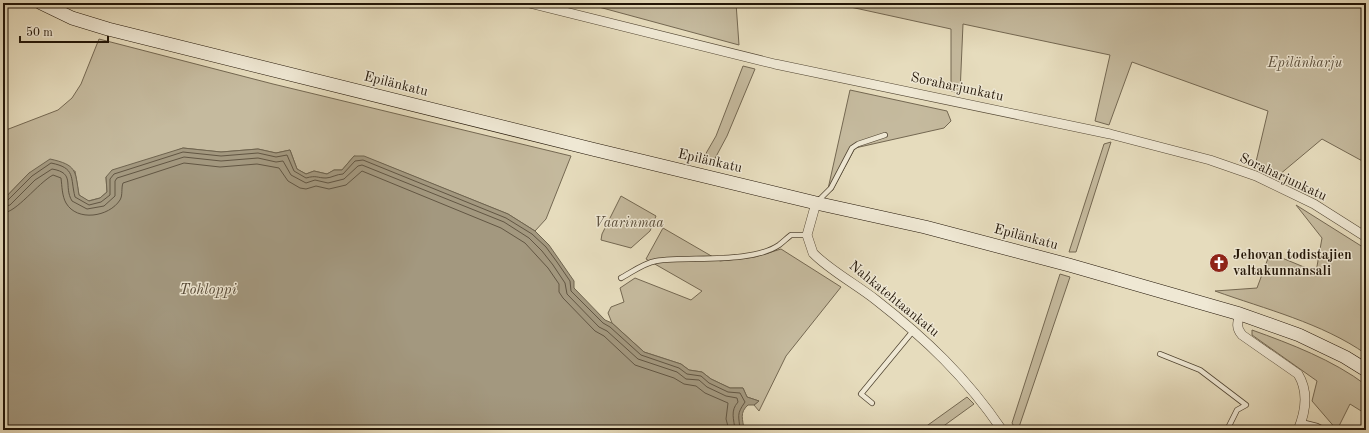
<svg xmlns="http://www.w3.org/2000/svg" width="1369" height="433" font-family="'Old Standard TT',serif">
<style>
.green{fill:#c5ba9e;stroke:#746852}
.water{fill:#a3987f;stroke:#6f644f}
.lines{fill:none;stroke-linecap:round;stroke-linejoin:round}
.shore{stroke:#625643;stroke-width:1}
.lane-casing{stroke:#534734;stroke-width:6}
.street-casing{stroke:#534734;stroke-width:10}
.secondary-casing{stroke:#221507;stroke-width:14}
.lane{stroke:#efe8d4;stroke-width:4.5}
.street{stroke:#efe8d4;stroke-width:9}
.secondary{stroke:#efe8d4;stroke-width:13}
.labels{text-anchor:middle;dominant-baseline:central;stroke-width:3;stroke-linejoin:round;paint-order:stroke}
.park-label{font-size:14px;font-style:italic;fill:#5b4f3c;stroke:#efe8d4}
.street-label{font-size:14px;fill:#221507;stroke:#efe8d4}
.poi-label{font-size:14px;font-weight:bold;fill:#221507;stroke:#efe8d4;text-anchor:start}
.water-label{font-size:15px;font-style:italic;fill:#564937;stroke:#efe8d4}
</style>
<rect width="100%" height="100%" fill="#e6dcbd"/>
<filter id="stains"><feTurbulence type="fractalNoise" baseFrequency=".005" numOctaves="4"/><feColorMatrix values="0 0 0 0 .2 0 0 0 0 .09 0 0 0 0 .02 0 0 0 .5 -.17"/></filter>
<radialGradient id="worn" r=".72"><stop offset=".6" stop-color="#630" stop-opacity="0"/><stop offset="1" stop-color="#630" stop-opacity=".3"/></radialGradient>
<g class="green">
<polygon points="584,3 736,3 739,45"/>
<polygon points="832,3 1366,3 1366,163 1322,139 1279,175 1255,166 1268,111 1132,62 1109,125 1095,121 1110,55 963,24 960,93 951,91 951,29"/>
<polygon points="99,39 273,84 571,156 546,219 535,231 508,214 378,162 354,156 342,170 334,170 327,174 314,171 306,174 297,169 290,150 276,153 258,149 221,152 183,148 106,177 107,192 100,198 88,201 79,195 75,171 29,173 3,200 3,134 6,130 58,110 72,98 81,84"/>
<polygon points="743,66 755,69 727,136 712,164 701,162 716,136"/>
<polygon points="850,90 947,111 951,121 944,128 855,148 832,191 828,189"/>
<polygon points="1111,142 1076,252 1069,252 1104,144"/>
<polygon points="621,196 656,216 650,231 631,248 601,240 602,234"/>
<path d="M1296,205L1366,249V354C1322,323 1265,309 1215,291L1257,288L1270,253L1316,272L1322,238Z"/>
<polygon points="663,228 720,261 755,257 781,249 841,287 786,356 759,411 754,405 759,401 747,397 743,388 730,388 711,379 702,372 689,370 681,364 644,352 612,323 608,313 611,307 624,302 620,288 635,278 691,300 702,291 646,259"/>
<polygon points="1060,274 1070,277 1018,430 1016,430 1012,423"/>
<path d="M1252,330C1291,344 1333,360 1366,385V414L1350,404L1337,430L1312,401L1317,381L1252,335Z"/>
<polygon points="967,397 974,404 938,430 921,430"/>
</g>
<path class="water" d="M183,148L221,152L258,149L276,153L290,150L297,169L306,174L314,171L327,174L334,170H342L354,156H364L508,214L535,231L549,245L574,281V288L605,320L612,323L644,352L681,364L689,370L702,372L711,379L730,388H743L747,397L759,401L754,405H748C739,413 743,419 744,430H3V200L29,173L50,159C77,165 75,170 79,195L89,201L100,198L107,192L106,177L112,170Z"/>
<g class="lines">
<g class="shore">
<path d="M3,202L7,201L32,176L51,163C76,168 70,177 75,197L89,205L101,202L110,195V179L114,174L183,152L221,156L258,153L276,157L287,155L294,171L306,178C317,175 317,178 326,178C331,178 337,174 343,174L355,161L363,160L506,218L532,234L546,247L557,262L570,281L571,291L603,323L610,327L641,355L679,368L687,374L701,376L709,383L728,392L740,393L745,402C736,415 739,415 740,430"/>
<path d="M3,207L10,205L35,180L52,169C76,173 63,186 72,201L87,209L104,206L115,196V181L117,178L184,157L221,161L258,158L276,162L283,161L291,175L306,183L315,180L328,183L344,179L358,166L362,165L504,222L529,238L542,251L553,265L565,283L567,294L599,327L607,331L638,359L677,372L686,379L699,380L707,387L726,396L737,398L738,402C730,411 734,419 735,430"/>
<path d="M3,213C16,213 38,183 53,175L61,178C62,186 62,196 66,203C77,222 109,217 120,200C123,195 121,188 123,183L184,163L220,167L257,164L279,168L288,181L300,188L306,189L316,186L329,189L346,185L362,171L501,228L525,243L548,268L559,284V292L563,298L595,331L604,336L635,365L674,378L684,384L696,386L705,393L728,403L726,419L729,430"/>
</g>
<g class="lane-casing">
<g id="lane">
<polyline points="817,202 831,188 852,148 858,144 885,135"/>
<path d="M621,278C632,272 644,263 656,261C690,256 751,264 779,245C783,242 787,238 791,235H807"/>
<polyline points="1160,354 1200,370 1246,405 1237,410 1227,430"/>
<polyline points="872,403 861,394 913,331"/>
<polyline points="1301,422 1317,426 1325,430"/>
</g>
</g>
<g class="street-casing">
<g id="street">
<polyline points="529,3 775,64 1110,134 1210,160 1256,176 1314,204 1366,237"/>
<path d="M816,203L807,235L813,253C828,269 857,285 876,300C926,339 966,377 1002,430"/>
<path d="M1240,314C1237,323 1236,328 1242,335L1298,374C1309,392 1306,411 1298,430"/>
</g>
</g>
<g class="secondary-casing">
<polyline id="secondary" points="41,3 72,18 108,29 592,149 816,203 925,227 1069,265 1240,314 1299,335 1345,357 1366,370"/>
</g>
<use href="#lane" class="lane"/>
<use href="#street" class="street"/>
<use href="#secondary" class="secondary"/>
</g>
<defs>
<g id="church-disc" transform="scale(1)"><circle r="9.5" fill="#8f2418" stroke="#efe8d4"/><path d="M-1.2-6h2.4v3.5h3.3v2.4h-3.3V6h-2.4V-.1h-3.3v-2.4h3.3Z" fill="#fff"/></g>
</defs>
<g fill-rule="evenodd">
<use href="#church-disc" x="1219" y="263"/>
</g>
<g class="labels">
<g class="park-label">
<text x="1305" y="63">Epilänharju</text>
<text x="629" y="223">Vaarinmaa</text>
</g>
<g class="street-label">
<text transform="translate(396 84) rotate(14)">Epilänkatu</text>
<text transform="translate(957 87) rotate(12)">Soraharjunkatu</text>
<text transform="translate(710 161) rotate(13)">Epilänkatu</text>
<text transform="translate(1283 177) rotate(25)">Soraharjunkatu</text>
<text transform="translate(1026 237) rotate(15)">Epilänkatu</text>
<text transform="translate(894 299) rotate(39)">Nahkatehtaankatu</text>
</g>
<g class="poi-label">
<text x="1233" y="255">Jehovan todistajien<tspan x="1233" dy="16">valtakunnansali</tspan></text>
</g>
<g class="water-label">
<text x="208" y="290">Tohloppi</text>
</g>
</g>
<rect width="1369" height="433" fill="none" stroke="#e6dcbd" stroke-width="16"/>
<rect x="4" y="4" width="1361" height="425" fill="none" stroke="#221507" stroke-width="2"/>
<rect x="8" y="8" width="1353" height="417" fill="none" stroke="#221507"/>
<path d="M20 36v6h88v-6" fill="none" stroke="#221507" stroke-width="2"/>
<text x="26" y="36" font-size="12" fill="#221507" stroke="#efe8d4" stroke-width="3" paint-order="stroke">50 m</text>
<rect width="100%" height="100%" filter="url(#stains)"/>
<rect width="100%" height="100%" fill="url(#worn)"/>
</svg>
